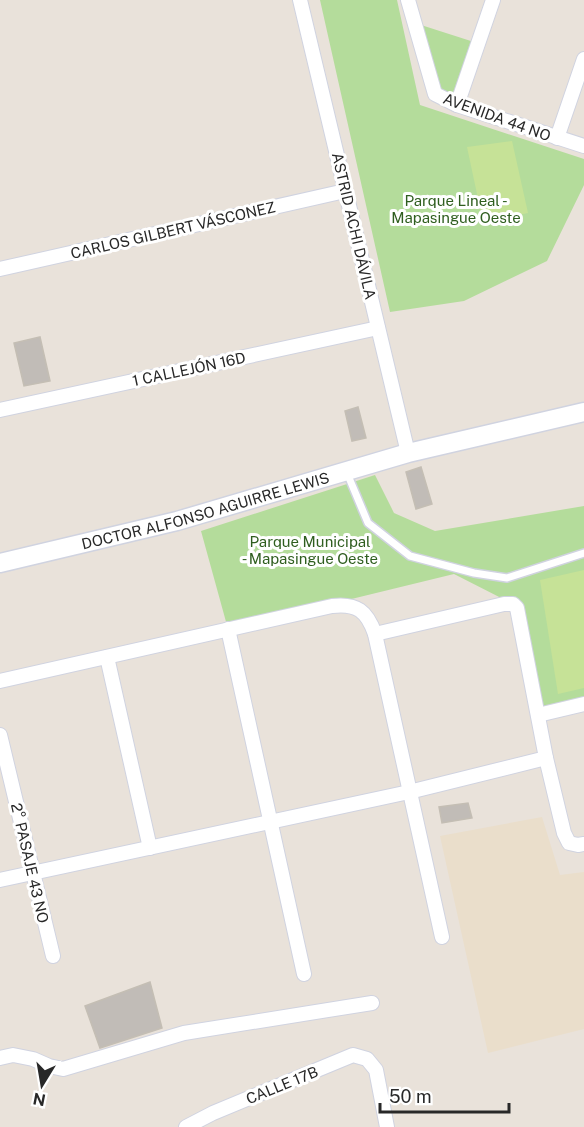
<svg xmlns="http://www.w3.org/2000/svg" width="584" height="1127" font-family="'Public Sans',sans-serif">
<style>
.education{fill:#eadecb}
.green{fill:#b4dc9b}
.pitch{fill:#c6e297}
.building{fill:#c1bcb7;stroke:#c4beb4;stroke-width:1.5}
.lines{fill:none;stroke-linecap:round;stroke-linejoin:round}
.service-casing{stroke:#d0d3e0;stroke-width:10}
.minor-casing{stroke:#d0d3e0;stroke-width:16}
.tertiary-casing{stroke:#d0d3e0;stroke-width:21}
.service{stroke:#fff;stroke-width:7}
.minor{stroke:#fff;stroke-width:14}
.tertiary{stroke:#fff;stroke-width:18}
.labels{text-anchor:middle;dominant-baseline:central;stroke-width:6;stroke-linejoin:round;paint-order:stroke}
.street-label{font-size:15px;fill:#282828;stroke:#fff}
.park-label{font-size:15px;fill:#2f5e1f;stroke:#fff}
</style>
<rect width="100%" height="100%" fill="#e9e2da"/>
<polygon class="education" points="542,817 560,875 584,872 584,1029 488,1053 440,836"/>
<g class="green">
<polygon points="320,0 397,0 420,105 584,159 584,185 547,261 464,301 390,312"/>
<polygon points="421,25 474,42 455,96 440,92"/>
<polygon points="375,475 394,513 435,531 584,506 584,704 538,715 513,604 454,574 228,629 201,531"/>
</g>
<g class="pitch">
<polygon points="512,141 528,213 483,222 467,147"/>
<polygon points="584,570 584,688 558,694 540,580"/>
</g>
<g class="building">
<polygon points="40,337 50,381 24,386 14,343"/>
<polygon points="358,407 366,438 352,441 345,411"/>
<polygon points="421,467 432,504 416,509 406,472"/>
<polygon points="468,803 472,818 442,823 439,807"/>
<polygon points="150,982 162,1028 100,1048 85,1006"/>
</g>
<g class="lines">
<g class="service-casing">
<polyline id="service" points="347,473 368,523 410,556 474,573 507,578 584,553"/>
</g>
<g class="minor-casing">
<g id="minor">
<polyline points="300,0 408,453"/>
<polyline points="408,0 435,94 457,105 584,146"/>
<polyline points="457,105 493,0"/>
<polyline points="557,138 584,59"/>
<polyline points="0,269 345,191"/>
<polyline points="0,410 378,328"/>
<polyline points="228,629 304,974"/>
<polyline points="107,657 150,848"/>
<path d="M0,681L332,606C357,603 367,611 375,634L442,937"/>
<polyline points="538,715 584,704"/>
<polyline points="0,735 53,956"/>
<polyline points="546,758 564,833 569,843 578,845 584,844"/>
<polyline points="0,880 409,792 546,758 517,608 513,604 504,604 375,634"/>
<polyline points="0,1058 13,1055 33,1059 49,1066 63,1069 184,1033 372,1003"/>
<polyline points="186,1127 213,1113 353,1055 367,1059 376,1070 387,1127"/>
</g>
</g>
<g class="tertiary-casing">
<g id="tertiary">
<path id="s1" d="M0,563L177,521L408,453L584,412"/>
</g>
</g>
<use href="#service" class="service"/>
<use href="#minor" class="minor"/>
<use href="#tertiary" class="tertiary"/>
</g>
<g class="labels">
<g class="street-label">
<text transform="translate(497 117) rotate(20)">AVENIDA 44 NO</text>
<text transform="translate(354 226) rotate(77)">ASTRID ACHI DÁVILA</text>
<text transform="translate(173 230) rotate(-13)">CARLOS GILBERT VÁSCONEZ</text>
<text transform="translate(189 369) rotate(-12)">1 CALLEJÓN 16D</text>
<text stroke="none"><textPath href="#s1" startOffset="212">DOCTOR ALFONSO AGUIRRE LEWIS</textPath></text>
<text transform="translate(30 863) rotate(77)">2° PASAJE 43 NO</text>
<text transform="translate(282 1085) rotate(-22)">CALLE 17B</text>
</g>
<g class="park-label">
<text x="456" y="200">Parque Lineal -<tspan x="456" dy="17">Mapasingue Oeste</tspan></text>
<text x="310" y="541">Parque Municipal<tspan x="310" dy="17">- Mapasingue Oeste</tspan></text>
</g>
</g>
<g transform="translate(42 1085) rotate(191)" stroke="#ffffff" stroke-width="4.5" paint-order="stroke">
<path d="M0-4.5L10 22L0 15L-10 22Z" fill="#282828"/>
<text y="-9" font-size="16" font-weight="bold" text-anchor="middle" fill="#282828">N</text>
</g>
<path d="M380 1103v9h129v-9" fill="none" stroke="#282828" stroke-width="3"/>
<text x="389" y="1103" font-size="18" fill="#282828" stroke="#ffffff" stroke-width="4.5" paint-order="stroke">50 m</text>
</svg>
